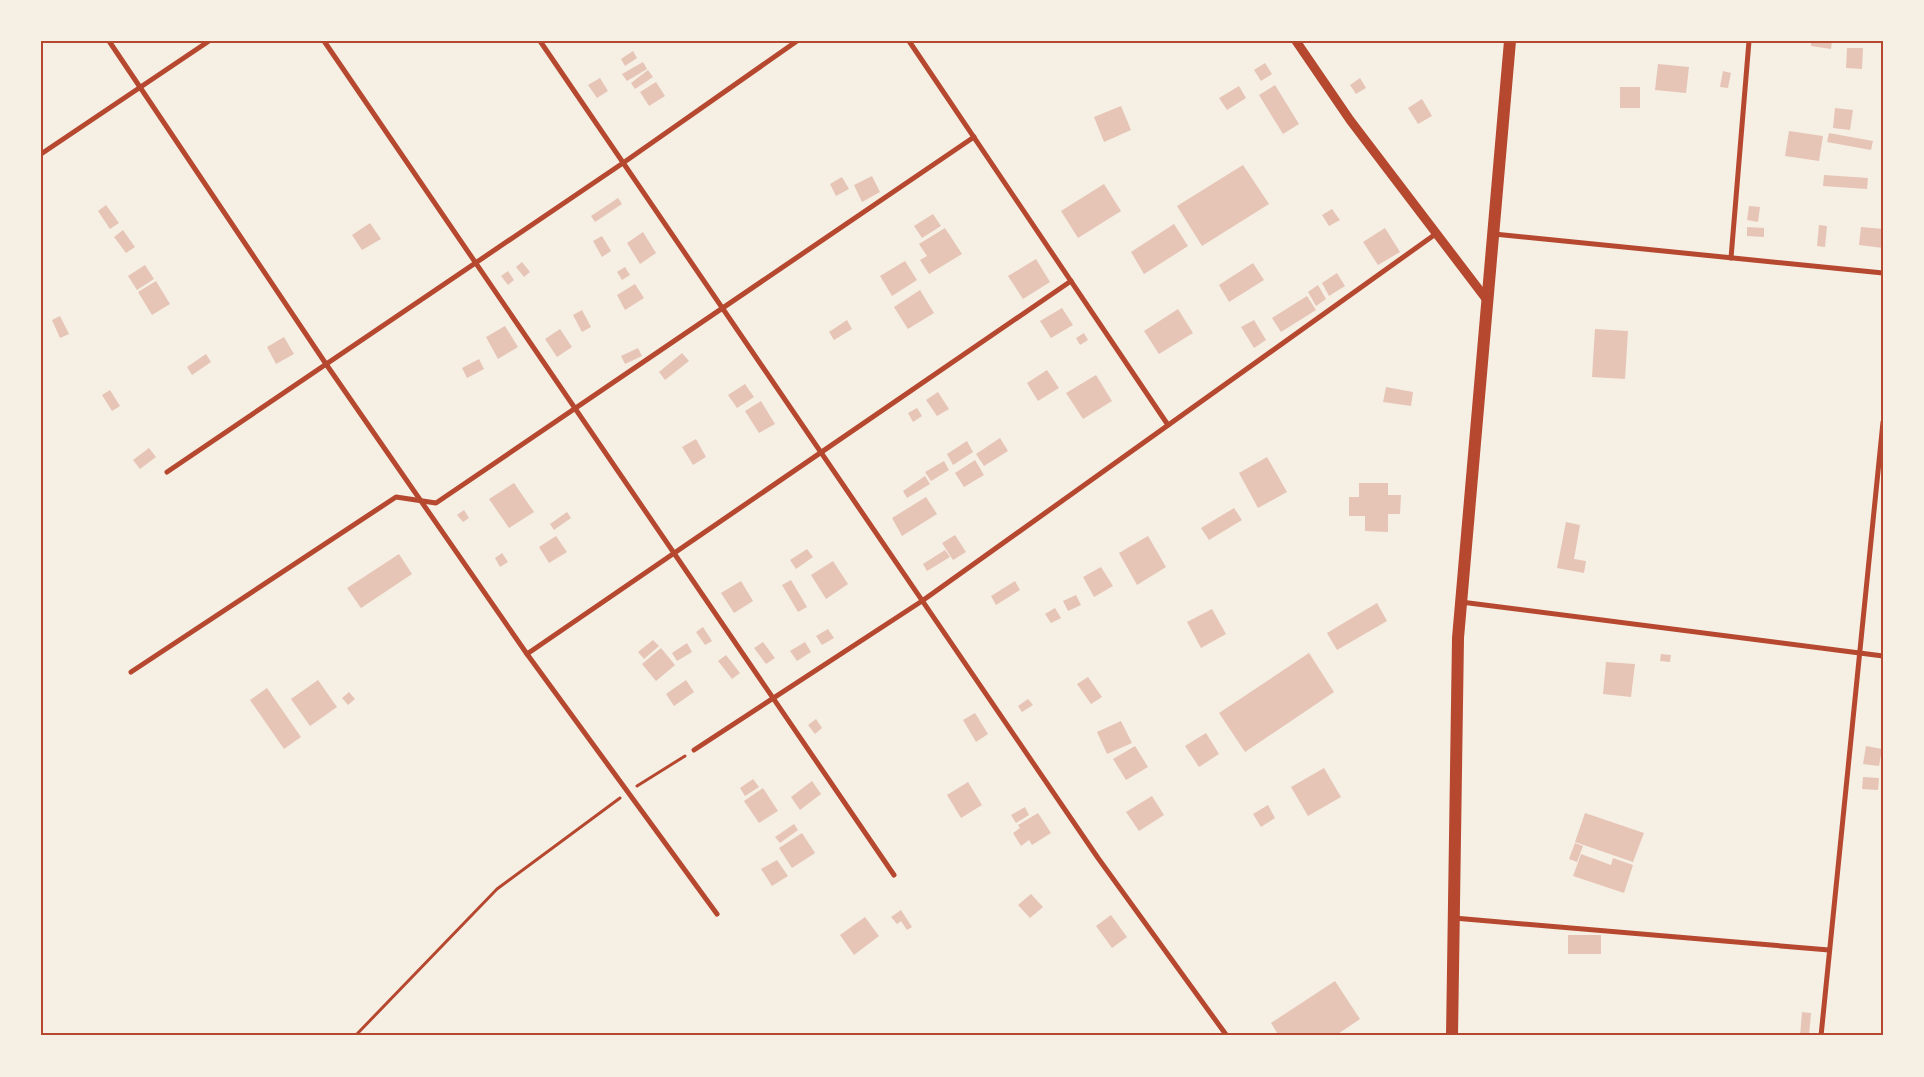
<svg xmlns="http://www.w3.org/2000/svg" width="1924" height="1077" font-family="'Nunito Sans',sans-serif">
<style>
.building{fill:#e6c5b7}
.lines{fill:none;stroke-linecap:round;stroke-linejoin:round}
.path{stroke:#b5482f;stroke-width:3}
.minor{stroke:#b5482f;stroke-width:5}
.tertiary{stroke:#b5482f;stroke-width:9}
.primary{stroke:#b5482f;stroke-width:12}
.neatline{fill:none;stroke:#b5482f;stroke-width:2}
</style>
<rect width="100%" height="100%" fill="#f6efe4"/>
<g class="building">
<polygon points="1811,41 1832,41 1831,49 1811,46"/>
<polygon points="1847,48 1863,48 1862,69 1846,68"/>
<polygon points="633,51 637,58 625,66 621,59"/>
<polygon points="643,62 647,69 627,81 622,74"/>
<polygon points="1265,63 1272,74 1261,81 1254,70"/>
<polygon points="1658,64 1689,67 1686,93 1655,90"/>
<polygon points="648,70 653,77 635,89 631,83"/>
<polygon points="1723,71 1731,73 1728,88 1720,87"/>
<polygon points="600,78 608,91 597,98 588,85"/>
<polygon points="1360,78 1366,88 1356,94 1350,85"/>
<polygon points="656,82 665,96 649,106 640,92"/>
<polygon points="1275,85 1299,124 1283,134 1259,95"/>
<polygon points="1239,86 1246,98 1227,110 1219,98"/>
<rect x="1620" y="87" width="20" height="21"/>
<polygon points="1422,99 1432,116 1418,124 1408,108"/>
<polygon points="1121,106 1131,130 1104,142 1094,117"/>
<polygon points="1835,108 1853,110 1850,130 1833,128"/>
<polygon points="1789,131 1823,136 1819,161 1785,156"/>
<polygon points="1829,133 1873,141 1871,150 1827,142"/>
<polygon points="1243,165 1269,204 1202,246 1177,206"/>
<polygon points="1824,175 1868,178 1867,189 1823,186"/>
<polygon points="872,176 880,192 862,202 854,185"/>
<polygon points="842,177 849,189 836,196 830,184"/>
<polygon points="1104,184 1121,211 1078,238 1061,211"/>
<polygon points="618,198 622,204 595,222 591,216"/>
<polygon points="106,205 119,223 110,229 98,211"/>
<polygon points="1749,206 1760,207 1758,222 1747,220"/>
<polygon points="1332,209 1340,220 1329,226 1322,215"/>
<polygon points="933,214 941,226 922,238 914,226"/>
<polygon points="370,223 381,239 362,250 352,235"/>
<polygon points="1174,224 1188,246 1144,274 1131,252"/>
<polygon points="1819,225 1827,226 1825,247 1817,246"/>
<polygon points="1747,227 1764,228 1764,237 1747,236"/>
<polygon points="1861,227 1883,229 1883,248 1859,245"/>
<polygon points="945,228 962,254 929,274 920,260 927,256 919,244"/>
<polygon points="1385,228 1400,252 1378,265 1363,242"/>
<polygon points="123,230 135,247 126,253 114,237"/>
<polygon points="643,232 656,253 640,264 627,243"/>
<polygon points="602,236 611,251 602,257 593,241"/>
<polygon points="1036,259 1050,282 1023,299 1008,276"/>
<polygon points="905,261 917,280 892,296 880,276"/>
<polygon points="522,262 530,272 524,277 516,267"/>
<polygon points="1253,263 1264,280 1229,302 1219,285"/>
<polygon points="145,265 154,279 137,290 128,276"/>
<polygon points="625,267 630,275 622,280 617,272"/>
<polygon points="508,271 514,280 508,285 501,276"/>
<polygon points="1337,273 1345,286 1329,296 1322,283"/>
<polygon points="156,281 170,304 152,315 138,292"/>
<polygon points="635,284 644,298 625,310 617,295"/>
<polygon points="1318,285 1326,299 1316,306 1308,292"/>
<polygon points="920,290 934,313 908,329 894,307"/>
<polygon points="1307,296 1316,310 1281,332 1272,318"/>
<polygon points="1062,308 1073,325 1051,338 1040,321"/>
<polygon points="1178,309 1193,333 1159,354 1144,331"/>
<polygon points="582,310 591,327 582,332 573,315"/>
<polygon points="60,316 69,334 60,338 52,320"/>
<polygon points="847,320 852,329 834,340 829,332"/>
<polygon points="1254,320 1266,340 1254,348 1241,327"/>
<polygon points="505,326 518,347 498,359 486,337"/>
<polygon points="560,329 572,347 557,357 545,339"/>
<polygon points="1595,329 1628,331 1625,379 1592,377"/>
<polygon points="1084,333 1088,340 1080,345 1076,338"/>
<polygon points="284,337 294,354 276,364 267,347"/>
<polygon points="638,348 642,356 625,364 621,356"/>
<polygon points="682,353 689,361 665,380 659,372"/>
<polygon points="206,354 211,362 192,375 187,367"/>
<polygon points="479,359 484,369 467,378 462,368"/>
<polygon points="1047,370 1059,388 1038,401 1027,383"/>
<polygon points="1096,375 1112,401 1083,419 1066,393"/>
<polygon points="745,384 754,397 737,408 728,395"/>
<polygon points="1386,387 1413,392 1411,406 1383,402"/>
<polygon points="110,390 120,406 112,411 102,395"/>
<polygon points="938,392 949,409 937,416 926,400"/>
<polygon points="761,401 775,424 759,433 745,411"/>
<polygon points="917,408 922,416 913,422 908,413"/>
<polygon points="1000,438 1008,451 984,466 976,454"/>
<polygon points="696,439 706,457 693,465 682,447"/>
<polygon points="967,441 973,452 953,465 947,454"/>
<polygon points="149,448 156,457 140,469 133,460"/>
<polygon points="1267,457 1287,492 1258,508 1239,473"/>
<polygon points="975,460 984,475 964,487 955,473"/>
<polygon points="944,461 949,470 931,481 925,472"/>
<polygon points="925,476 930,484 907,498 903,491"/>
<polygon points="514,483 534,512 509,528 489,499"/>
<polygon points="1359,483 1388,483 1388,495 1401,495 1400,514 1388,514 1388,532 1365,531 1365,516 1349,516 1349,497 1359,497"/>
<polygon points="926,497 937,514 902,536 892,518"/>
<polygon points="1234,508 1242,520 1209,540 1201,528"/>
<polygon points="464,510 469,518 463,522 457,515"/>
<polygon points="567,512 571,518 554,530 550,524"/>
<polygon points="1566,522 1580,525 1574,559 1586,561 1584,573 1557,568"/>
<polygon points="955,535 966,552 953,560 942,543"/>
<polygon points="556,536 567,552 549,563 539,547"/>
<polygon points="1148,536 1166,567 1137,585 1119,553"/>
<polygon points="807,549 813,557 796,569 790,560"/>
<polygon points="945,550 950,557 927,571 923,564"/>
<polygon points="502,553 508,562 500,567 495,558"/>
<polygon points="399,554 412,574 361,608 347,588"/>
<polygon points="833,561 848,584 826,599 811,575"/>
<polygon points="1101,567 1113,586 1094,597 1083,577"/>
<polygon points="791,580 807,607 798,612 782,585"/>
<polygon points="741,581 753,601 734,613 721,593"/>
<polygon points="1015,581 1020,590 996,605 991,596"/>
<polygon points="1076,595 1081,605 1068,611 1063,601"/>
<polygon points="1377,603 1387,621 1337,650 1327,633"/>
<polygon points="1055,608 1061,618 1051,623 1045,614"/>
<polygon points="1212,609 1226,634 1201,648 1187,622"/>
<polygon points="703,627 712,641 705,645 696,632"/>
<polygon points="828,629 834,638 822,645 816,636"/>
<polygon points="653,640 659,646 644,659 638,652"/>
<polygon points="763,642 775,658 766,664 754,648"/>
<polygon points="805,642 811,652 797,661 790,651"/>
<polygon points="687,643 692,652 677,661 672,653"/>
<polygon points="661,648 675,665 656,681 642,664"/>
<polygon points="1309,653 1334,692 1245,752 1219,713"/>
<polygon points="1661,654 1671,655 1670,662 1660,661"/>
<polygon points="726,655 740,673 732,679 718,661"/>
<polygon points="1606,662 1635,664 1631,697 1603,694"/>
<polygon points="1088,677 1102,697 1091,704 1077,684"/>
<polygon points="318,680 337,707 310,726 291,699"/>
<polygon points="686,680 694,692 674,706 666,694"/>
<polygon points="267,688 301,737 284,749 250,700"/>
<polygon points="349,692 355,699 348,705 342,698"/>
<polygon points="1028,699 1033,705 1022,712 1018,706"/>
<polygon points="975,713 988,734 976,742 963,720"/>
<polygon points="816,719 822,728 815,734 808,725"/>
<polygon points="1121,721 1132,743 1107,754 1097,732"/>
<polygon points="1206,733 1219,754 1199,767 1185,746"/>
<polygon points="1135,746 1148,767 1126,780 1113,759"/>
<polygon points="1866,746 1882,749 1879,766 1863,764"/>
<polygon points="1324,768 1341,797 1308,816 1291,787"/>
<polygon points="1863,777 1879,778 1878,790 1862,789"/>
<polygon points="753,779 759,787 745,796 740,788"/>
<polygon points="812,781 821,794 800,810 791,797"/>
<polygon points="968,782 982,805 961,818 947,795"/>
<polygon points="763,788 778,811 759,823 744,801"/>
<polygon points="1152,796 1164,815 1139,831 1126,812"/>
<polygon points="1268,805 1275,818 1261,827 1253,814"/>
<polygon points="1025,807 1029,815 1016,823 1011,815"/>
<polygon points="1038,813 1051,833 1032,845 1029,840 1021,846 1013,833 1020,828 1018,825"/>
<polygon points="1585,813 1644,833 1633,862 1575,842"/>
<polygon points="794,824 798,830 780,843 775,837"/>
<polygon points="802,833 815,853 792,868 779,848"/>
<polygon points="1575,843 1583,846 1577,862 1569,859"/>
<polygon points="1581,854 1611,865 1613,858 1633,865 1624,893 1573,876"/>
<polygon points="777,860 788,876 772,886 761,869"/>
<polygon points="1031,894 1043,907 1030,918 1018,905"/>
<polygon points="901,910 912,927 907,930 901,921 897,924 891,917"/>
<polygon points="1111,915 1127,937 1112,948 1096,926"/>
<polygon points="865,917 879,936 854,955 840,935"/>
<rect x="1568" y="935" width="33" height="19"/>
<polygon points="1335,981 1360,1019 1335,1036 1279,1036 1271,1023"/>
<polygon points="1802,1012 1811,1013 1809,1036 1800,1036"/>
</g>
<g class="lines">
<g class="path">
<polyline points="637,786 685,756"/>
<polyline points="356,1035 497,889 620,798"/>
</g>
<g class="minor">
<polyline points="109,41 326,364 527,654 717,914"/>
<polyline points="324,41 894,875"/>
<polyline points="540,41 1098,858 1227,1036"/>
<polyline points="909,41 1168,425"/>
<polyline points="41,154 209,41"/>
<polyline points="1494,234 1883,273"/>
<polyline points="1731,258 1749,41"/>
<polyline points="167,472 623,163 797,41"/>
<polyline points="1461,602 1883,656"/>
<polyline points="527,654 1071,281"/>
<polyline points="131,672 396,497 436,503 974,137"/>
<polyline points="694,750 922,601 1437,233"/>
<polyline points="1454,918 1829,950"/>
<polyline points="1821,1036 1883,422"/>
</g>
<polyline class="tertiary" points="1296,41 1350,120 1487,300"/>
<polyline class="primary" points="1452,1036 1458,638 1510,41"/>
</g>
<rect width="1924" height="1077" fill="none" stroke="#f6efe4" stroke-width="85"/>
<rect x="42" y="42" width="1840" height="992" class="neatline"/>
</svg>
